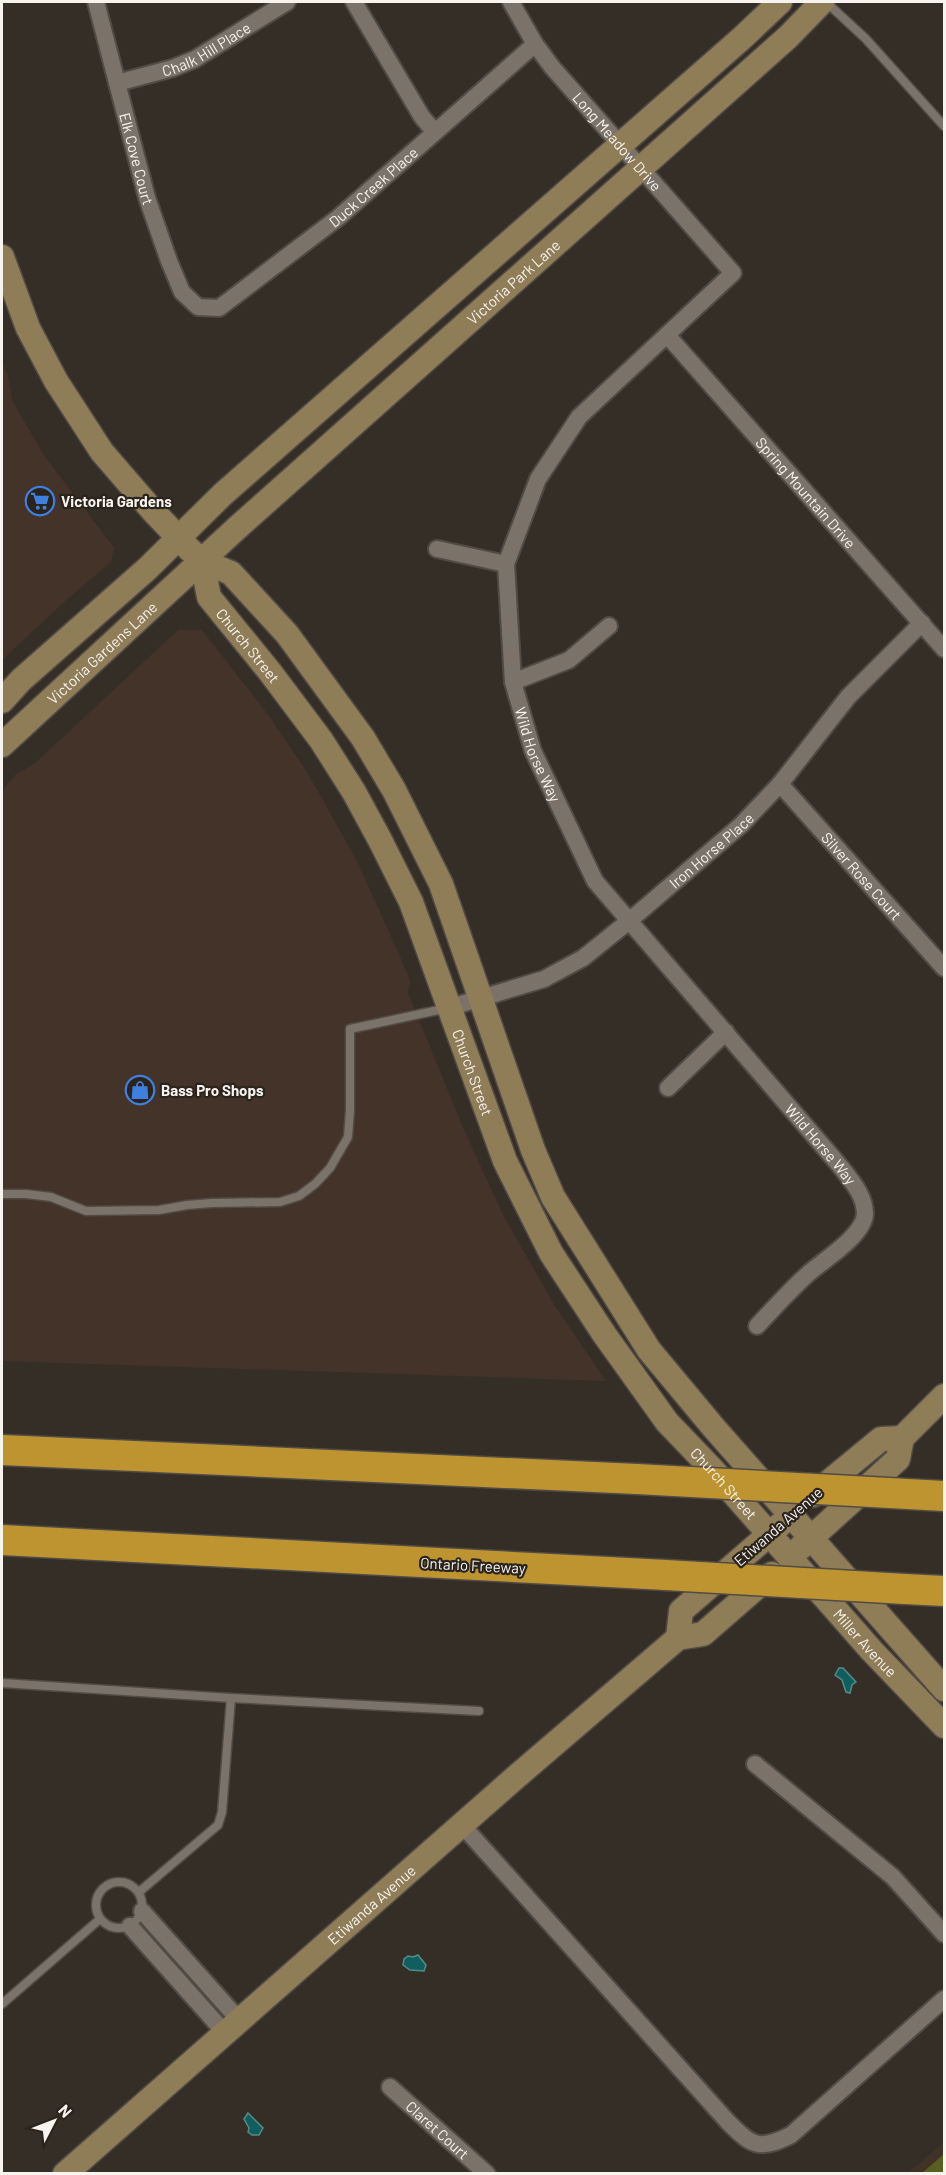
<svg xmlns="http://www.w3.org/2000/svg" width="946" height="2175" font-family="Barlow,sans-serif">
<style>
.commercial{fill:#443329}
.built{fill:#3f3327}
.green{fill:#585f20}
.water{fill:#105e5e;stroke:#558b89;stroke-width:1.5}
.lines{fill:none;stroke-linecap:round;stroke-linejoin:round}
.lane-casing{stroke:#514b45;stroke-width:11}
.street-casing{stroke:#514b45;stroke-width:20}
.secondary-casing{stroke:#514b45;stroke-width:27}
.highway-casing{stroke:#514b45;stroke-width:33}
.lane{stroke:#7b736a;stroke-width:8}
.street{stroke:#7b736a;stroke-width:16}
.secondary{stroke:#8f7d58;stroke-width:24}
.highway{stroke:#bd942f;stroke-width:30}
.highway-bridge-casing{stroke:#514b45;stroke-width:33;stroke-linecap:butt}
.highway-bridge{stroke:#bd942f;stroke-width:30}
.labels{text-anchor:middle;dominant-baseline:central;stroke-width:4.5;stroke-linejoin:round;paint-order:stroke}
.street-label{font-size:15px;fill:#f7f3ee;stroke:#2b241d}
.poi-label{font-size:15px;font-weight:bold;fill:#f7f3ee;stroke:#2b241d;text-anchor:start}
</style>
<rect width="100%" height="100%" fill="#352e27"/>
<g class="commercial">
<polygon points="2,363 8,375 12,400 43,454 114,548 111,562 65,601 2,660"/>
<polygon points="178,630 202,630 269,716 307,772 357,861 401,959 410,981 408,993 464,1130 503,1215 555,1306 606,1381 2,1361 2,791 16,774 34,764"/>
</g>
<polygon class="built" points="944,2142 944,2173 908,2173"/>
<polygon class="green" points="944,2154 944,2173 922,2173"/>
<g class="water">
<polygon points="839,1668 843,1668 856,1682 852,1685 850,1693 846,1692 842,1680 835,1675"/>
<polygon points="418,1955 426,1965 424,1971 410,1970 403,1965 404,1959 408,1956 413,1957"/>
<polygon points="248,2113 263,2128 259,2135 252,2135 248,2132 249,2128 244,2119"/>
</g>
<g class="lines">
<g class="lane-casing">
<g id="lane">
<polyline points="826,2 866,39 944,126"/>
<polyline points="2,1194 26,1194 51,1197 86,1211 159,1210 187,1205 212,1203 280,1202 299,1196 315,1184 330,1168 348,1137 350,1110 350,1029 448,1008"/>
<polyline points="2,1683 231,1698 479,1711"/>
<circle cx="119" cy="1905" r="23"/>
<polyline points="139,1892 218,1825 222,1812 231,1698"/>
<polyline points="2,2004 100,1919"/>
</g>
</g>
<g class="street-casing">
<g id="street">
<path id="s1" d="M96,2L147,198L169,261L182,292L198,307L219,308L339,217L535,44"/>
<polyline points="354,2 422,117 434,131"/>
<path id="s2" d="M511,2L535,44L552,67L733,273L579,417L538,479L506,564L513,682L533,751L595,881L840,1166C850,1179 865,1195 865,1214C864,1235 824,1260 809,1273C791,1289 774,1308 757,1326"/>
<path id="s3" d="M117,83L173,68L195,59L287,2"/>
<path id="s4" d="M667,335L944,649"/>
<polyline points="437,549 506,564"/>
<polyline points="513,682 569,660 609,626"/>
<path id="s5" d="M780,784L944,968"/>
<path id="s6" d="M448,1008L544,979L583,958L629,921L741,825L780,784L848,697L922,623"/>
<polyline points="668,1088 726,1032"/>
<polyline points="755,1764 893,1877 944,1934"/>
<path d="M462,1825L728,2122C752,2146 759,2151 791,2135L944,1999"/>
<polyline points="142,1911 240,2021"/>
<polyline points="130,1926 225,2033"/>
<path id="s7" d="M390,2087L487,2174"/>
</g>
</g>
<g class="secondary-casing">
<g id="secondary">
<polyline points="2,257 28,328 56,381 102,452 153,511 190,550 202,561 231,573 287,634 363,738 394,790 441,884 533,1150 553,1197 649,1350 714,1428 944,1689"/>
<path id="s8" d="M202,561L209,597L270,672L321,740L354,792L380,840L411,902L505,1161L551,1253L604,1334L667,1422L712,1469L872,1651L944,1726"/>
<polyline points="2,701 21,680 147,569 223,494 742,38 780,2"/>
<path id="s9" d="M2,745L238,527L788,37L822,2"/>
<polyline points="813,1495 881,1439 902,1438"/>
<polyline points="800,1548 898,1459 902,1438 944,1396"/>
<polyline points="678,1638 681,1611 781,1524"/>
<path id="s10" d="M65,2174L516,1777L678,1638L703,1634L772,1574"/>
</g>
</g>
<g class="highway-casing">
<g id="highway">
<polyline points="2,1450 637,1479"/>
<polyline points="2,1540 666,1575"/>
<polyline points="905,1589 944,1591"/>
</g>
</g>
<use href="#lane" class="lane"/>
<use href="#street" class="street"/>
<use href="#secondary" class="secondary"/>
<use href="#highway" class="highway"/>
<g class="highway-bridge-casing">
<g id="highway-bridge">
<polyline points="637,1479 944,1496"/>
<polyline points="666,1575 905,1589"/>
</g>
</g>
<use href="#highway-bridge" class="highway-bridge"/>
</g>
<defs>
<g id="supermarket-ring" transform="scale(1.5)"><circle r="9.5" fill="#2b241d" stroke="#3f7fe0" stroke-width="1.5"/><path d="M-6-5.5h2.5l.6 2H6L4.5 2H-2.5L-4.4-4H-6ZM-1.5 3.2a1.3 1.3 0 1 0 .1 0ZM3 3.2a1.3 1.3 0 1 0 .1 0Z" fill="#3f7fe0"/></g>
<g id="shop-ring" transform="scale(1.5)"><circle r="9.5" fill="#2b241d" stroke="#3f7fe0" stroke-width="1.5"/><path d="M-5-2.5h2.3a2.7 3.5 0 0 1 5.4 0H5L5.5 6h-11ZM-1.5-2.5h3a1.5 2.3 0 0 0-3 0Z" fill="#3f7fe0"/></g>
</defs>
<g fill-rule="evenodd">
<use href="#supermarket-ring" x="40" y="501"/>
<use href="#shop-ring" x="140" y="1090"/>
</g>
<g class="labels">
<g class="street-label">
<text stroke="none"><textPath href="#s3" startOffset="96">Chalk Hill Place</textPath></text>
<text stroke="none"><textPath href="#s2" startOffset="176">Long Meadow Drive</textPath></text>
<text stroke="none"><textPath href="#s1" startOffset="162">Elk Cove Court</textPath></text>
<text stroke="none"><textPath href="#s1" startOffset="542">Duck Creek Place</textPath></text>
<text stroke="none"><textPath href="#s9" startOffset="690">Victoria Park Lane</textPath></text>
<text stroke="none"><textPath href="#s4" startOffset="210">Spring Mountain Drive</textPath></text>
<text stroke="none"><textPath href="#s8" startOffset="99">Church Street</textPath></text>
<text stroke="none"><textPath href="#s9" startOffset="136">Victoria Gardens Lane</textPath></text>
<text stroke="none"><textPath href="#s2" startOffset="922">Wild Horse Way</textPath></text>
<text stroke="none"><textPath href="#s6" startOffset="312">Iron Horse Place</textPath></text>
<text stroke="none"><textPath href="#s5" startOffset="123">Silver Rose Court</textPath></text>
<text stroke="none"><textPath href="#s8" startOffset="585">Church Street</textPath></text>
<text stroke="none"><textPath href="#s2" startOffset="1408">Wild Horse Way</textPath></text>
<text stroke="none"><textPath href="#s8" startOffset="1071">Church Street</textPath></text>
<text transform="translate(778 1526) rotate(-41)">Etiwanda Avenue</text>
<text transform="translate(473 1565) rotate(3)">Ontario Freeway</text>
<text stroke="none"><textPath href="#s8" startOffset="1284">Miller Avenue</textPath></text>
<text stroke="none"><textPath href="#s10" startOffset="408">Etiwanda Avenue</textPath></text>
<text stroke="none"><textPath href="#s7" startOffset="64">Claret Court</textPath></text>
</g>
<g class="poi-label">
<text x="61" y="501">Victoria Gardens</text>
<text x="161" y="1090">Bass Pro Shops</text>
</g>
</g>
<rect width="946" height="2175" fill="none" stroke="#f7f3ee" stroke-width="6"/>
<g transform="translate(54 2121) rotate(48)" stroke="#2b241d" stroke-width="4.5" paint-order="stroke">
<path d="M0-4.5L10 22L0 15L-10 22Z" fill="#f7f3ee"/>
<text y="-9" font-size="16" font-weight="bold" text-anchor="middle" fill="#f7f3ee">N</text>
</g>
</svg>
